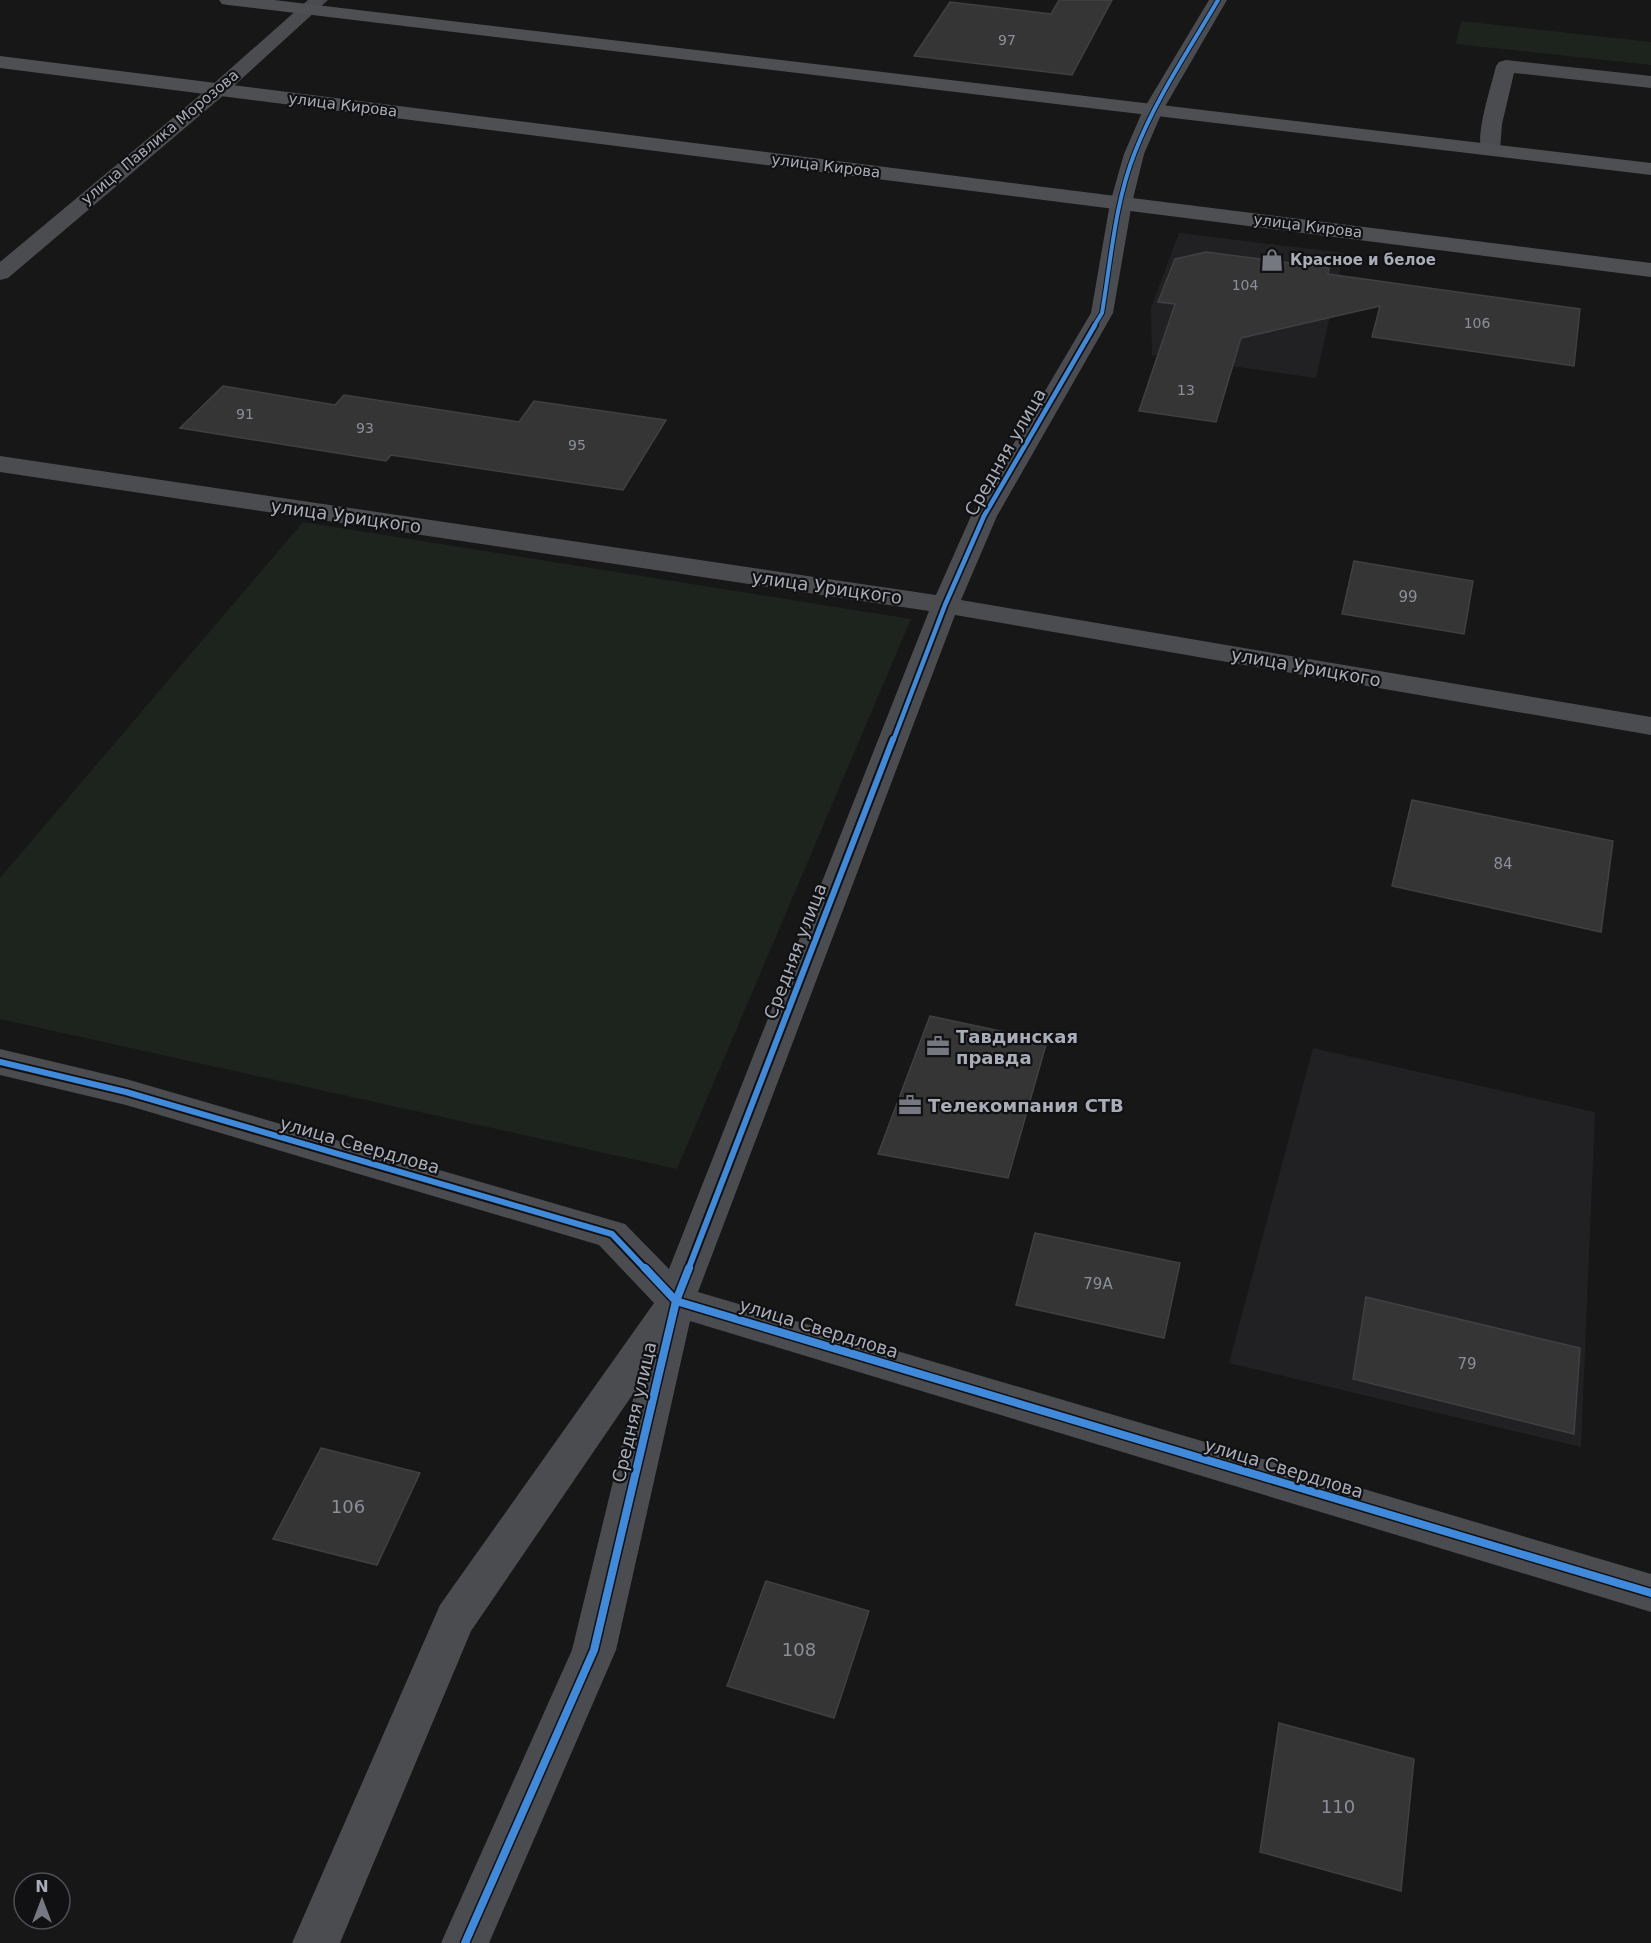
<svg xmlns="http://www.w3.org/2000/svg" width="1651" height="1943" font-family="'DejaVu Sans',sans-serif">
<style>
.built{fill:#212123}
.green{fill:#1d241e}
.building{fill:#353536;stroke:#3f4043;stroke-width:1.5}
.lines{fill:none;stroke-linecap:round;stroke-linejoin:round}
.minor{fill:#4b4c50;fill-rule:evenodd}
.major{fill:#4d4f52;fill-rule:evenodd}
.cycleway-far3-casing{stroke:#111113;stroke-width:6}
.cycleway-far2-casing{stroke:#111113;stroke-width:8}
.cycleway-far1-casing{stroke:#111113;stroke-width:10}
.cycleway-casing{stroke:#111113;stroke-width:11}
.cycleway-far3{stroke:#408adc;stroke-width:4}
.cycleway-far2{stroke:#408adc;stroke-width:4.5}
.cycleway-far1{stroke:#408adc;stroke-width:6}
.cycleway{stroke:#408adc;stroke-width:8}
.labels{text-anchor:middle;dominant-baseline:central;stroke-width:4.5;stroke-linejoin:round;paint-order:stroke}
.far-number-label{font-size:14px;fill:#8b8f98}
.far-street-label{font-size:15px;fill:#a8adb8;stroke:#111113}
.far-poi-label{font-size:15px;font-weight:bold;fill:#a8adb8;stroke:#111113;text-anchor:start}
.number-label{font-size:15px;fill:#8b8f98}
.street-label{font-size:18px;fill:#a8adb8;stroke:#111113}
.poi-label{font-size:18px;font-weight:bold;fill:#a8adb8;stroke:#111113;text-anchor:start}
.near-number-label{font-size:18px;fill:#8b8f98}
</style>
<rect width="100%" height="100%" fill="#171717"/>
<g class="built">
<polygon points="1179,233 1344,253 1316,378 1152,355 1151,308"/>
<polygon points="1313,1048 1595,1112 1581,1447 1229,1363"/>
</g>
<g class="green">
<polygon points="1461,21 1651,42 1651,65 1456,44"/>
<polygon points="303,522 911,619 677,1169 0,1019 0,878"/>
</g>
<g class="building">
<polygon points="1059,0 1112,0 1072,75 914,56 950,2 1051,14"/>
<polygon points="1206,252 1329,268 1328,274 1580,309 1574,366 1372,337 1380,306 1241,338 1216,422 1139,411 1175,304 1158,302 1175,259"/>
<polygon points="223,386 335,405 344,395 519,422 534,401 666,420 623,490 391,455 386,461 180,428"/>
<polygon points="1354,561 1473,581 1464,634 1342,614"/>
<polygon points="1412,800 1613,841 1601,932 1392,886"/>
<polygon points="930,1016 1047,1041 1008,1178 878,1154"/>
<polygon points="1035,1233 1180,1263 1164,1338 1016,1305"/>
<polygon points="1366,1297 1580,1348 1574,1434 1353,1379"/>
<polygon points="321,1448 420,1473 377,1565 273,1539"/>
<polygon points="766,1581 869,1611 834,1718 727,1686"/>
<polygon points="1279,1723 1414,1759 1401,1891 1260,1852"/>
</g>
<g class="lines">
<g class="minor">
<polygon points="308,0 328,0 225,94 8,278 0,280 0,262 211,86"/>
<polygon points="1209,0 1227,0 1163,110 1144,154 1132,203 1113,313 997,516 961,600 1651,717 1651,735 955,615 698,1292 1651,1574 1651,1612 690,1321 616,1650 489,1943 441,1943 572,1650 635,1391 471,1631 340,1943 292,1943 440,1605 654,1303 599,1245 126,1105 0,1075 0,1049 126,1079 625,1224 669,1269 929,611 0,472 0,456 936,595 971,516 1091,313 1110,203 1124,154 1143,110"/>
<path d="M1506,60L1651,76V88L1514,73L1502,124L1500,150L1497,154H1483C1473,140 1492,84 1496,66L1499,62Z"/>
</g>
<g class="major">
<polygon points="219,0 274,0 1651,163 1651,175 228,5 222,4"/>
<polygon points="0,56 1651,263 1651,277 0,68"/>
</g>
<g class="cycleway-far3-casing">
<path id="cycleway-far3" d="M1094,326L1102,313C1111,260 1115,202 1135,152C1156,98 1189,50 1218,0"/>
</g>
<g class="cycleway-far2-casing">
<polyline id="cycleway-far2" points="893,741 945,605 984,516 1095,325"/>
</g>
<g class="cycleway-far1-casing">
<g id="cycleway-far1">
<polyline points="0,1062 126,1092 612,1234 646,1270"/>
<polyline points="688,1270 893,739"/>
</g>
</g>
<g class="cycleway-casing">
<g id="cycleway">
<polyline points="645,1268 676,1301 1651,1593"/>
<polyline points="465,1943 594,1650 676,1301 689,1268"/>
</g>
</g>
<use href="#cycleway-far3" class="cycleway-far3"/>
<use href="#cycleway-far2" class="cycleway-far2"/>
<use href="#cycleway-far1" class="cycleway-far1"/>
<use href="#cycleway" class="cycleway"/>
</g>
<defs>
<g id="shop-bare" transform="scale(1.8)"><path d="M-5-2.5h2.3a2.7 3.5 0 0 1 5.4 0H5L5.5 6h-11ZM-1.5-2.5h3a1.5 2.3 0 0 0-3 0Z" fill="#757880" stroke="#111113" stroke-width="2.5" paint-order="stroke"/></g>
<g id="office-bare" transform="scale(1.8)"><path d="M-6-3h4V-5.5h4V-3h4V5H-6ZM-1-4.5V-3h2v-1.5ZM-6 0V1H6V0Z" fill="#757880" stroke="#111113" stroke-width="2.5" paint-order="stroke"/></g>
</defs>
<g fill-rule="evenodd">
<use href="#shop-bare" x="1272" y="260"/>
<use href="#office-bare" x="938" y="1046"/>
<use href="#office-bare" x="910" y="1105"/>
</g>
<g class="labels">
<g class="far-number-label">
<text x="1007" y="40">97</text>
<text x="1245" y="285">104</text>
<text x="1477" y="323">106</text>
<text x="1186" y="390">13</text>
<text x="245" y="414">91</text>
<text x="365" y="428">93</text>
<text x="577" y="445">95</text>
</g>
<g class="far-street-label">
<text transform="translate(343 105) rotate(7)">улица Кирова</text>
<text transform="translate(160 137) rotate(-40)">улица Павлика Морозова</text>
<text transform="translate(826 166) rotate(7)">улица Кирова</text>
<text transform="translate(1308 226) rotate(7)">улица Кирова</text>
</g>
<g class="far-poi-label">
<text x="1290" y="260">Красное и белое</text>
</g>
<g class="number-label">
<text x="1408" y="597">99</text>
<text x="1503" y="864">84</text>
<text x="1098" y="1284">79А</text>
<text x="1467" y="1364">79</text>
</g>
<g class="street-label">
<text transform="translate(1005 452) rotate(-60)">Средняя улица</text>
<text transform="translate(346 516) rotate(8)">улица Урицкого</text>
<text transform="translate(827 587) rotate(8)">улица Урицкого</text>
<text transform="translate(1306 667) rotate(10)">улица Урицкого</text>
<text transform="translate(795 951) rotate(-69)">Средняя улица</text>
<text transform="translate(360 1145) rotate(16)">улица Свердлова</text>
<text transform="translate(819 1328) rotate(17)">улица Свердлова</text>
<text transform="translate(634 1412) rotate(-77)">Средняя улица</text>
<text transform="translate(1284 1468) rotate(17)">улица Свердлова</text>
</g>
<g class="poi-label">
<text x="956" y="1036">Тавдинская<tspan x="956" dy="21">правда</tspan></text>
<text x="928" y="1105">Телекомпания СТВ</text>
</g>
<g class="near-number-label">
<text x="348" y="1506">106</text>
<text x="799" y="1649">108</text>
<text x="1338" y="1806">110</text>
</g>
</g>
<g transform="translate(42 1901)"><circle r="28" fill="#111113" stroke="#4d4f55" stroke-width="1.5"/>
<path d="M0-4.5L10 22L0 15L-10 22Z" fill="#757880"/>
<text y="-9" font-size="16" font-weight="bold" text-anchor="middle" fill="#a8adb8">N</text>
</g>
</svg>
